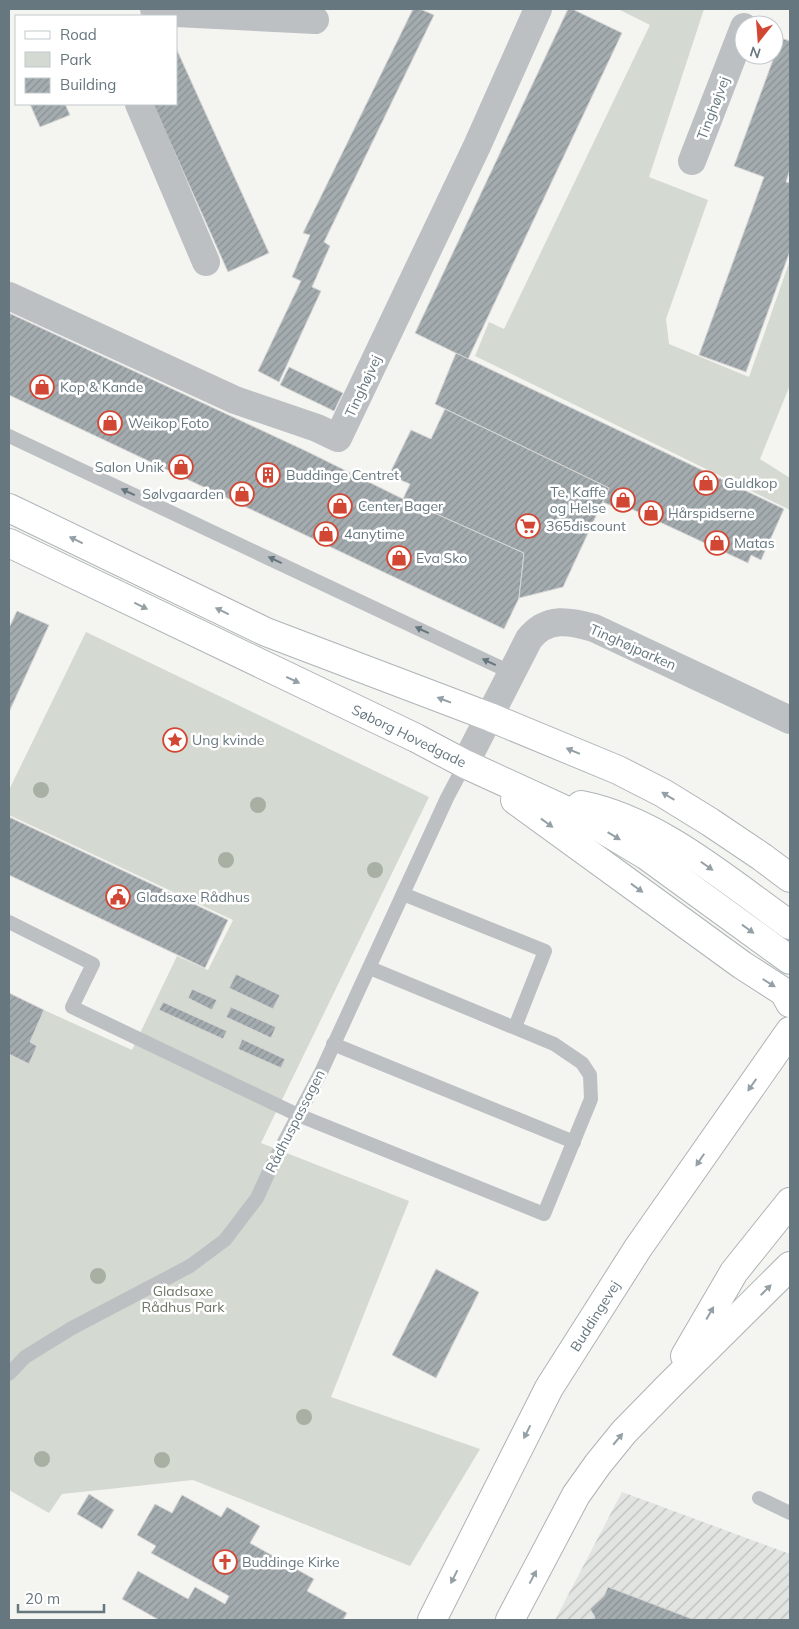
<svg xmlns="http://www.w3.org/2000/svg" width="799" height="1629" font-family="Mulish,sans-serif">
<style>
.industrial{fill:url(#industrial-furrows)}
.green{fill:#d4d9d1}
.building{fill:url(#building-hatch);stroke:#d6d5d4}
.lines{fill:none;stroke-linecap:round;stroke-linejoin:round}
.secondary-casing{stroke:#aeb4b7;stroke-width:30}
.primary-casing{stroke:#adb3b5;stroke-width:30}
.lane{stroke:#bcc0c3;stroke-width:14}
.street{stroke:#bcc0c3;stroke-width:28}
.secondary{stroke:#fff;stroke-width:28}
.primary{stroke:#fff;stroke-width:28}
.tree{fill:#a8afa3}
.oneway{fill:#66777f}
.oneway2{fill:#94a0a5}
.labels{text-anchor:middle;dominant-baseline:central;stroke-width:5;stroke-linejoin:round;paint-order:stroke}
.street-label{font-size:14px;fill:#66777f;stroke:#fff}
.poi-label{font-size:14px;fill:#66777f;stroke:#fff;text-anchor:start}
.park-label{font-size:14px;fill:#6a7764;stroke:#fff}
</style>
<defs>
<pattern id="industrial-furrows" width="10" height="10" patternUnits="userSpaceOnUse" patternTransform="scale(1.25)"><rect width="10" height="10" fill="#e2e4e1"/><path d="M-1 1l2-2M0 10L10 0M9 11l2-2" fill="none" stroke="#bbbebc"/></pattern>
<pattern id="building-hatch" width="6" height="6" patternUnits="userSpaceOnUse" patternTransform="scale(1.25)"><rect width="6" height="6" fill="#a4acb0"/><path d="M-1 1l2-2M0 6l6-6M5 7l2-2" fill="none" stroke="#899194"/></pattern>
</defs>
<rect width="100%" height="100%" fill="#f4f4f1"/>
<polygon class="industrial" points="622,1492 790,1554 790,1620 555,1620"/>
<g class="green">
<polygon points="618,9 704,9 649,177 708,200 666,319 669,344 749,377 790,260 790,385 760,459 790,478 790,510 475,356 489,322 504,329 650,25"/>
<polygon points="86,632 429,797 261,1143 409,1201 331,1397 480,1449 410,1566 193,1480 62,1494 49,1513 9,1490 9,1054 29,1064 37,1046 30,1042 44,1010 132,1050 177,956 208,970 233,920 9,815 9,790"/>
</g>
<g class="building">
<polygon points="413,9 420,9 434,15 324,242 330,246 312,287 321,291 279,382 258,371 301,281 292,277 310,235 303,233"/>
<polygon points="568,9 572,9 622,33 468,359 415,333"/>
<polygon points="781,38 790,41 790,169 786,182 790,183 790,251 746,372 699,355 764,177 734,166"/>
<polygon points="176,48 269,253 228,272 153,104 176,104"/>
<polygon points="30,104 65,104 70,115 40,127"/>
<polygon points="9,313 306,451 403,499 524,553 519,598 504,629 9,395"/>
<polygon points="456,353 784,509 761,560 751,555 748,563 623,505 621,510 603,502 609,488 435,404"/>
<polygon points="289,367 343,393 334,411 280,385"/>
<polygon points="445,409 609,488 563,587 519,598 524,553 403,499 410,484 389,475 411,430 431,439"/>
<polygon points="17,611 49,625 9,712 9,628"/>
<polygon points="9,817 228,920 205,968 9,875"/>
<polygon points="236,974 280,995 273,1009 229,988"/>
<polygon points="192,989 217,1000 212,1010 188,998"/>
<polygon points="9,993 44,1010 30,1042 37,1046 29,1064 9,1054"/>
<polygon points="163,1002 227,1031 223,1039 159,1010"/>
<polygon points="231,1007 276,1027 271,1038 226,1017"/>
<polygon points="242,1039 285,1059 281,1068 238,1049"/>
<polygon points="436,1269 479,1292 436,1378 392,1355"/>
<polygon points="89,1494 114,1510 102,1529 77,1514"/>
<polygon points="182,1495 221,1517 227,1507 260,1526 250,1543 314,1579 307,1591 347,1613 343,1620 159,1620 122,1599 138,1571 188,1599 195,1587 225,1604 229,1596 151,1553 156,1546 137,1535 155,1504 172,1513"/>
<polygon points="608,1587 695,1620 594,1620 595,1617 590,1609 604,1596"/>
</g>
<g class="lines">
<g class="secondary-casing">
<g id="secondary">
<polyline points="9,508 266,632 490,717 618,770 663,793 710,822 762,857 790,878"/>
<polyline points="9,543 416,738 465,764 587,820 647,856 790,960"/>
<polyline points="515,800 742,965 784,992 790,1003"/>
<path d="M581,805C658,820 728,881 790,925"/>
</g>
</g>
<g class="primary-casing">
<g id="primary">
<polyline points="685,1356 734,1272 790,1202"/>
<polyline points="432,1620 549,1388 638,1248 790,1031"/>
<polyline points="510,1620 576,1495 598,1464 624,1432 669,1386 790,1266"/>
</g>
</g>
<g class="lane">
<polyline points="9,436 512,673"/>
<polyline points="403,894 545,951 515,1027"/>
<polyline points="9,922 93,964 72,1007 298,1115 544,1214 591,1099 590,1075 582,1063 554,1044 370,968"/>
<polyline points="333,1044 574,1142"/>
<polyline points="9,1374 25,1357 72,1328 190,1266 225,1240 257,1198 273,1163 322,1070 447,798 465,764"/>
<polyline points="759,1498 790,1513"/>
</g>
<g class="street">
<polyline points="154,9 155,12 315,20"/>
<polyline points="139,104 206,262"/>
<polyline points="692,161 744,27"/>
<polyline points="9,296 235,400 317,428 338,438 477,146 538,9"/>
<path d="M465,764L529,639C547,616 570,621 594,628L790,720"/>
</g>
<use href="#secondary" class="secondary"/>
<use href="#primary" class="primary"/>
</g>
<g class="tree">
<circle cx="41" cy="790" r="8"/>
<circle cx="258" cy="805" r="8"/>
<circle cx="226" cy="860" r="8"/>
<circle cx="375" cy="870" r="8"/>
<circle cx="98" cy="1276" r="8"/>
<circle cx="304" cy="1417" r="8"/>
<circle cx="42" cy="1459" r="8"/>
<circle cx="162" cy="1460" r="8"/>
</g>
<defs><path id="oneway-solid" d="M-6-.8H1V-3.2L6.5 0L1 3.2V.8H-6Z" transform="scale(1.25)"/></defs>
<g class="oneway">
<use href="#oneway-solid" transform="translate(128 492) rotate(-155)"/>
<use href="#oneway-solid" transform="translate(275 560) rotate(-155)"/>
<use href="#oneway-solid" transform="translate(422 630) rotate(-155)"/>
<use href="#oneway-solid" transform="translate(489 662) rotate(-155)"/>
</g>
<g class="oneway2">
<use href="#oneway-solid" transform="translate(76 540) rotate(-154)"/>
<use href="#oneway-solid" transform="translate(141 606) rotate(26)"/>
<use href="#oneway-solid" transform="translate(222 611) rotate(-154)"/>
<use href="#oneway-solid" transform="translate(293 680) rotate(25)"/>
<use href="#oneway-solid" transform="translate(444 700) rotate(-159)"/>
<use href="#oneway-solid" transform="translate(573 751) rotate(-157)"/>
<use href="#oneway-solid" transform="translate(668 796) rotate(-149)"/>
<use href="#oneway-solid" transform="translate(547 823) rotate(36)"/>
<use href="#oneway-solid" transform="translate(614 836) rotate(31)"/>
<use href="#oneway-solid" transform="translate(707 866) rotate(35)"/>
<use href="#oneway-solid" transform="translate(637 888) rotate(36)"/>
<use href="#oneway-solid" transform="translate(748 929) rotate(36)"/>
<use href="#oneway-solid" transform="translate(769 983) rotate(32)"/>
<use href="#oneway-solid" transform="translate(752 1085) rotate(125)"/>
<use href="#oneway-solid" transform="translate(700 1160) rotate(124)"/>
<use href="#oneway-solid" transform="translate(766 1290) rotate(-45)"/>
<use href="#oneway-solid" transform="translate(710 1313) rotate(-60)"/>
<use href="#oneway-solid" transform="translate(527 1432) rotate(117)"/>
<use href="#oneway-solid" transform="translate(618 1439) rotate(-50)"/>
<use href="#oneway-solid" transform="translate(454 1577) rotate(117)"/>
<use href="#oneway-solid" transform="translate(533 1577) rotate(-62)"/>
</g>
<defs>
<g id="shop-ring" transform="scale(1.25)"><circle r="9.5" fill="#fff" stroke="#d24733" stroke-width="1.5"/><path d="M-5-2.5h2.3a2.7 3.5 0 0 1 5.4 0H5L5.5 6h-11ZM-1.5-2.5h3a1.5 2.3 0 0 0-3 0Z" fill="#d24733"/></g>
<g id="building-ring" transform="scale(1.25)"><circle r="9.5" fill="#fff" stroke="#d24733" stroke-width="1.5"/><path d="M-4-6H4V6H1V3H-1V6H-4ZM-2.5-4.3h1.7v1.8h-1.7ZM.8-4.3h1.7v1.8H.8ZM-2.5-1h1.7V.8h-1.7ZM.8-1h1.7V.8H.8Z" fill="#d24733"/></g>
<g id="supermarket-ring" transform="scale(1.25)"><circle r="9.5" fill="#fff" stroke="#d24733" stroke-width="1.5"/><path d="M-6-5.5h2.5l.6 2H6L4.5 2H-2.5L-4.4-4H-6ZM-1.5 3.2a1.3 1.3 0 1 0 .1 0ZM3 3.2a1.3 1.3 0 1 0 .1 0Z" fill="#d24733"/></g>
<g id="sight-ring" transform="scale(1.25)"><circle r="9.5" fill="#fff" stroke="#d24733" stroke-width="1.5"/><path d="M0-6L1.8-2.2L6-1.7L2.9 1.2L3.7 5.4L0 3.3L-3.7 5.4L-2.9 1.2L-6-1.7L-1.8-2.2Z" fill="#d24733"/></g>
<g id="civic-ring" transform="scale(1.25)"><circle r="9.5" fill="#fff" stroke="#d24733" stroke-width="1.5"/><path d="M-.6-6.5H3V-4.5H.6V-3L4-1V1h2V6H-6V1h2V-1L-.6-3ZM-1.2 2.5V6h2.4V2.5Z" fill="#d24733"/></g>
<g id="church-ring" transform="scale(1.25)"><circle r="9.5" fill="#fff" stroke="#d24733" stroke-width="1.5"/><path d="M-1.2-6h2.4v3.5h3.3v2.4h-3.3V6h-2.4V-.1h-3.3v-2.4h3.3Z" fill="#d24733"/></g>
</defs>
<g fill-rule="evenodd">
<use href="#shop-ring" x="42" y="387"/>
<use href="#shop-ring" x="110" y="423"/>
<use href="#shop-ring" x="181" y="467"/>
<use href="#building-ring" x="268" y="475"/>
<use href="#shop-ring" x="706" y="483"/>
<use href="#shop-ring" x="242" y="494"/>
<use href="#shop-ring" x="623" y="500"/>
<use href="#shop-ring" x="340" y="506"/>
<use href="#shop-ring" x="651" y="513"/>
<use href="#supermarket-ring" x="528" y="526"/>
<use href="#shop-ring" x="326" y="534"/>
<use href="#shop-ring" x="717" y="543"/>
<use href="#shop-ring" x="399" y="558"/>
<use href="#sight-ring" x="175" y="740"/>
<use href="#civic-ring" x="118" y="897"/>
<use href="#church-ring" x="225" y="1562"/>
</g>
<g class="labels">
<g class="street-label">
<text transform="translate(713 108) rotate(-69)">Tinghøjvej</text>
<text transform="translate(363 386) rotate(-65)">Tinghøjvej</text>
<text transform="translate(633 647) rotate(24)">Tinghøjparken</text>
<text transform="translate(409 736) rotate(26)">Søborg Hovedgade</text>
<text transform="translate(295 1121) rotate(-63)">Rådhuspassagen</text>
<text transform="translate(595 1316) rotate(-58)">Buddingevej</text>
</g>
<g class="poi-label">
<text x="60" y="387">Kop &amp; Kande</text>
<text x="128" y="423">Weikop Foto</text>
<text x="164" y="467" text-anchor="end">Salon Unik</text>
<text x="286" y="475">Buddinge Centret</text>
<text x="724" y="483">Guldkop</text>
<text x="606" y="492" text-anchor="end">Te, Kaffe<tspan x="606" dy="16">og Helse</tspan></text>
<text x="224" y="494" text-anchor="end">Sølvgaarden</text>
<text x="358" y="506">Center Bager</text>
<text x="668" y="513">Hårspidserne</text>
<text x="546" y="526">365discount</text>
<text x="344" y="534">4anytime</text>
<text x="734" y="543">Matas</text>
<text x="416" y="558">Eva Sko</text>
<text x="192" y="740">Ung kvinde</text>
<text x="136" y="897">Gladsaxe Rådhus</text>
<text x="242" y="1562">Buddinge Kirke</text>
</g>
<g class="park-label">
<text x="183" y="1291">Gladsaxe<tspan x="183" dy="16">Rådhus Park</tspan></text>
</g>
</g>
<rect width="799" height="1629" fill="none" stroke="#66777f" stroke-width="20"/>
<rect x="15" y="15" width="162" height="90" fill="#ffffff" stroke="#c2c9cc"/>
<rect x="25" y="31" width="25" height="8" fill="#ffffff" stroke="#c2c9cc"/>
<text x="60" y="40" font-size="15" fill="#66777f">Road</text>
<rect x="25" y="52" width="25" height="15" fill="#d4d9d1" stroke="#c2c9cc"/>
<text x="60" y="65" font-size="15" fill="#66777f">Park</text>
<rect x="25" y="78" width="25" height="15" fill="url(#building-hatch)" stroke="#c2c9cc"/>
<text x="60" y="90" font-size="15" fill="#66777f">Building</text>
<g transform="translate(759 40) rotate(197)"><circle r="24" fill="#ffffff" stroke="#c2c9cc"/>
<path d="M0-4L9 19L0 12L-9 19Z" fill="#d24733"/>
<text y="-8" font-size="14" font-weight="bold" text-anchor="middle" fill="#66777f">N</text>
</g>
<path d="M18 1604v8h86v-8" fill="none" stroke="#66777f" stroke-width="2.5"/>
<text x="25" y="1604" font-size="15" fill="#66777f" stroke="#ffffff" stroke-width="4" paint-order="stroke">20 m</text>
</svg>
